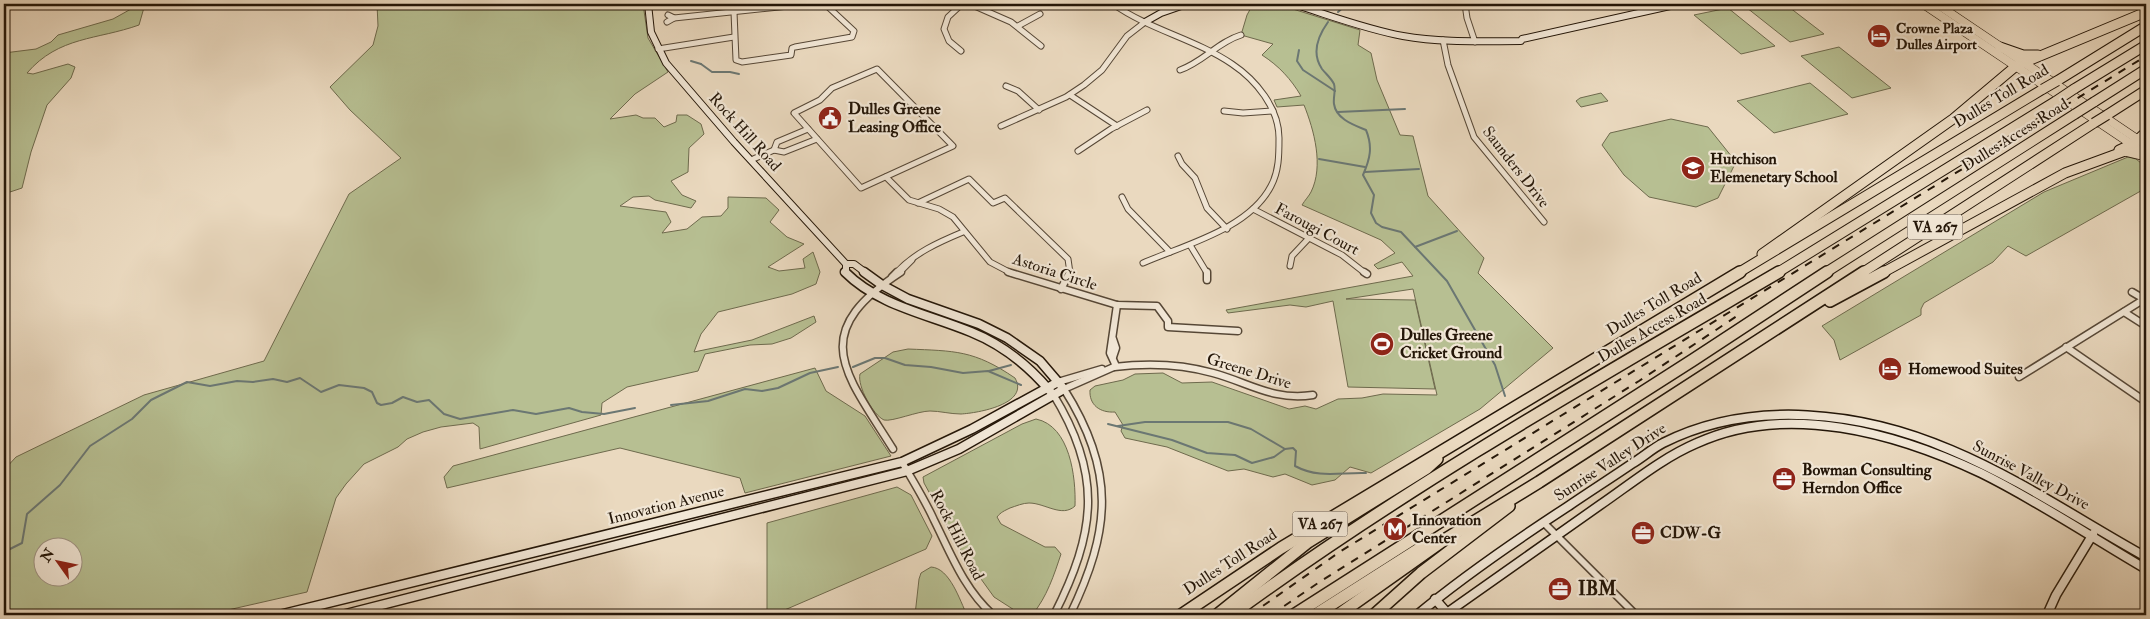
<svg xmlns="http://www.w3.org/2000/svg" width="2150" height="619" font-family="'IM FELL Double Pica',serif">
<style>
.green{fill:#b7bf92;stroke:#6e6a4d;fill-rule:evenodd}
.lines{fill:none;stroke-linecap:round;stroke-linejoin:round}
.stream{stroke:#6b7773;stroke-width:2}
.street-far1-casing{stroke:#564736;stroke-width:7}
.street-casing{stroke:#564736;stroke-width:9}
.secondary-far1-casing{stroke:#241608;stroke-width:8}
.secondary-casing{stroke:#241608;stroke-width:11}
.primary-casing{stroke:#241608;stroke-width:9}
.highway-far1-casing{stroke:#241608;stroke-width:11}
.highway-casing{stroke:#241608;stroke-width:14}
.street-far1{stroke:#f1e6d5;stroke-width:5}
.street{stroke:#f1e6d5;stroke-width:6}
.secondary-far1{stroke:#f1e6d5;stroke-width:6}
.secondary{stroke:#f1e6d5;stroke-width:8}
.primary{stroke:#ead9bf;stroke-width:8}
.highway-far1{stroke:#ead9bf;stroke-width:9}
.highway{stroke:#ead9bf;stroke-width:11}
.rail{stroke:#241608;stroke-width:2;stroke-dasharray:8 8;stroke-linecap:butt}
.highway-bridge-casing{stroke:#241608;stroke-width:11;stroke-linecap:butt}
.highway-bridge{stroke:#ead9bf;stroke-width:9}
.labels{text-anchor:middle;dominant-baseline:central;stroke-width:4.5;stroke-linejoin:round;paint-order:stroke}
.far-poi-label{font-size:14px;font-weight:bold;fill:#241608;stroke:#f1e6d5;text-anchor:start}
.shield{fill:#f1e6d5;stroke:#625446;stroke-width:1}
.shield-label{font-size:15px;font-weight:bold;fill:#241608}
.street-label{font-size:16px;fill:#241608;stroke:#f1e6d5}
.poi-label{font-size:16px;font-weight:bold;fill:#241608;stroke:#f1e6d5;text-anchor:start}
.near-poi-label{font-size:19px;font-weight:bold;fill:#241608;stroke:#f1e6d5;text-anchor:start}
</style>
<rect width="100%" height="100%" fill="#ead9bf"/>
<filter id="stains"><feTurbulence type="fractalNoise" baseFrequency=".004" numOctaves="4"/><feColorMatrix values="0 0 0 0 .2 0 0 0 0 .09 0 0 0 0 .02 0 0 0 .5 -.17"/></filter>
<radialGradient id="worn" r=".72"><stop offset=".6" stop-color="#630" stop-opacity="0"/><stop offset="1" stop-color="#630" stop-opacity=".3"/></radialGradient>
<g class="green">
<path d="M140,4H145L139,25C97,40 59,36 27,73L33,74L68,64L75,67L71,78L47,105L31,152L22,188L4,194V53L36,49L51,42L58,35L113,19Z"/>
<path d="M377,4H518L517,6L537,9L643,4L648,38L668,72L635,94L610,119L636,115L643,118H655L664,127L676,122L677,115H687L701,124L704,134L689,148L688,172L671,181L682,195L696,201L691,208L655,200L649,196L633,197L620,206L666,212L671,222L662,233L687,229L702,217L721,216L728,208V197L766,198L779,210L770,222L787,237L804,244L768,267L779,271L805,268L803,259L813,252L820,272L816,284L792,294L718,312L701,334L694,352L752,340L814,316L816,322L791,338L772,344L750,345L705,354L698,371L627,387L602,403L601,415L480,449L479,427L473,423L441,427L423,432L407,439L398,447L364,464L346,484L336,498L307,592L206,615H4V470L16,457L144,395L264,361L349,194L401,158L350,110L330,87L373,45L378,26ZM42,546H72V576H42Z"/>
<path d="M1253,4L1280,5L1360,30L1358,45L1371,53L1377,80L1400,135L1413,136L1428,196L1484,258L1478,273L1553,348L1480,409L1371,473L1350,467L1335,480L1312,485L1285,474L1273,477L1244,469L1228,471L1167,447L1125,438L1121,431L1123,425L1115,412C1100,413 1089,405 1090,390L1095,386L1123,380L1135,374L1163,373L1182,383L1212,382L1289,409L1305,406L1316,409L1338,399L1362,398L1383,394L1437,395L1413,289L1346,299L1415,300L1435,389L1348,387L1333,301L1306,307L1290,305L1228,313L1226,310L1413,276L1402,262L1378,269L1374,265L1395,253L1381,240L1302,205C1305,200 1309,196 1311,192C1324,166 1314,130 1304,105L1277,107L1274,100L1301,96C1291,79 1279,66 1262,55L1273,44L1241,35L1247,15Z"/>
<polygon points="1742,4 1785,4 1824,34 1790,42"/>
<polygon points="1728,8 1775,46 1741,54 1694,15"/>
<polygon points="1839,47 1891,88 1852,98 1801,56"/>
<polygon points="1810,83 1848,114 1774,133 1737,101"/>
<polygon points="1601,93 1608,101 1581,107 1576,101 1580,98"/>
<polygon points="1671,119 1708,127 1736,162 1718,198 1696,207 1649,197 1624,175 1602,145 1610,133"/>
<polygon points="2128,157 2136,159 2146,167 2146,188 2026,256 2008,246 1993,262 1924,303 1921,309 1921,315 1840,360 1834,340 1822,326 2044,192"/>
<path d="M908,349C955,351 974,350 1015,378C1030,404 978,413 961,414C950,414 940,411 930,411C918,411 892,422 884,420C873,415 857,386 860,374L893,352Z"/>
<polygon points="815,368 826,391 865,416 891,456 745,493 740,478 620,448 447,488 444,477 453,466"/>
<path d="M1036,419C1070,426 1076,477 1075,506C1062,518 1045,503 1029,503C1023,503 1016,506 1010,508C1004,511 1001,512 997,517L1001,524L1045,547H1055L1061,554C1054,575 1047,597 1032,615H1022L994,597L963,554L924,483L923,477L1022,424Z"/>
<polygon points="897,487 911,495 932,536 926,549 773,615 767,615 767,523"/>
<path d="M931,567C950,568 960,601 967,615H915L919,579L921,573Z"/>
</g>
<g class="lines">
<g class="stream">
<polyline points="1338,12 1347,4"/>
<path d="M1328,22C1318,36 1311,53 1322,69C1326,74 1331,78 1334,84C1336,91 1333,97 1334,104C1336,119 1354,125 1366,130C1373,147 1370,159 1363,175L1374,195L1371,213L1376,223L1382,227L1401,232L1447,281L1495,365L1505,396"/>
<polyline points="1299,50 1297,61 1303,70 1335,91"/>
<polyline points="691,61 701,64"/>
<polyline points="701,64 712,72 730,72 739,74"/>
<polyline points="1338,112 1405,109"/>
<polyline points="1319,159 1365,167"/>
<polyline points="1365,172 1419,169"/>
<polyline points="1415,247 1457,231"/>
<polyline points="853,367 875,358 885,358 905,365 931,367 963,373 988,371 1021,385"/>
<polyline points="989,371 1011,365"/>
<polyline points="671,405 708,401 745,389 762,391 778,388 810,373 838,367"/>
<polyline points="1108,424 1172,440 1207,453 1235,455 1252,463 1274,457 1285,449"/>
<path d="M1118,426L1145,422H1228L1251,429L1285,449L1293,448L1296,451L1295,466C1319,479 1341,472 1366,473"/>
<polyline points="4,552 22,543 27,514 60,485 90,446 132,419 151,400 187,382 210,386 237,381 253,382 273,379 287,382 300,378 321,392 339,385 364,388 372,392 377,403 381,405 392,403 403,397 417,402 429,400 444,414 460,419 513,410 536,414 569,408 582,412 604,414 635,408"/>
</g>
<g class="street-far1-casing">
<g id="street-far1">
<polyline points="970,4 1011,22 1041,46"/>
<path d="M1113,4C1150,30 1195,39 1232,64C1256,80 1279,108 1279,138C1279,155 1279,171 1271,186C1249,229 1184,245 1143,263"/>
<polyline points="1465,4 1467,18 1475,42"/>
<polyline points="734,12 736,60 742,62 791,55 792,48 795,47 852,37 854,31 825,4"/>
<polyline points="668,15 674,18 808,4"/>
<polyline points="667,22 674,18"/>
<polyline points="1018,26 1040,14"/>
<polyline points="1443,40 1448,65 1474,137 1544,222"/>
<polyline points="658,49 734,37"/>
<polyline points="961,51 949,41 944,29 948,17 962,4"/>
<polygon points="877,69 953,146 861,188 794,113 820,100 832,88"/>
<path d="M1180,70C1203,62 1218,42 1241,35"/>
<polyline points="1006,86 1018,91 1039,110"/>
<polyline points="1070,95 1117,126"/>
<polyline points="1224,111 1243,113 1273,111"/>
<polyline points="1001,126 1066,97 1084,85 1102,70 1127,36 1145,22"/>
<polyline points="774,150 777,142 808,129"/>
<polyline points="1078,151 1111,129 1147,110"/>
<polyline points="1178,156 1182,164 1195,178 1207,208 1227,229"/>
<polyline points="751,160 774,150 784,152 817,139"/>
<polyline points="886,177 909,200 939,209 953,217 990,262 1011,273"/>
<polyline points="1122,197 1128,209 1170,252"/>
<polyline points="918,203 969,179 993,203 1005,198 1068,259 1070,273"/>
<polyline points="1253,209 1342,255 1365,273"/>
<polyline points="1190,245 1207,273"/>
<polyline points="1290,266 1292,256 1309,238"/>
<path d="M896,273C914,253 939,242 963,232"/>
<polyline points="899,273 912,260"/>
</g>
</g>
<g class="street-casing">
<g id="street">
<polyline points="1008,272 1117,305 1157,306 1168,321 1168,327 1238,331"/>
<polyline points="1207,272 1207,280"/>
<polyline points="1364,272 1367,274"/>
<polyline points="892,277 897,272"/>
<polyline points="1061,289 1070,272"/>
<polyline points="2132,292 2144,299"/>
<polyline points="2124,312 2146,326"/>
<polyline points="1113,339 1116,348 1113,357"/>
<polyline points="2066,347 2146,402"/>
<polyline points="1116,366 1110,353 1117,305"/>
<path d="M1114,367C1147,363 1181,364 1213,373C1250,383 1273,401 1313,395"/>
<polyline points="2019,377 2146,298"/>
<polyline points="1058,382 1102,369"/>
<path d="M1053,394C1103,475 1096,532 1054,615"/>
<path d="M893,449C845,372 806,334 901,272"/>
<path d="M902,462C913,481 925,500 934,520C951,554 964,589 993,615"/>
<polyline points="1544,523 1636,615"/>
<path d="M1070,615C1111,530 1116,471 1064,389L1116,366"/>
</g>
</g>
<g class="secondary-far1-casing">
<g id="secondary-far1">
<polyline points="648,4 651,32 666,63 734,142 846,264 854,264 866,273"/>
<path d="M1293,4C1329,15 1365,29 1403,36C1442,43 1482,41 1521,41L1522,39L1679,4"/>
<polyline points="1145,22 1161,13 1187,4"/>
<polyline points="846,264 846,273"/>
</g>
</g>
<g class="secondary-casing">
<g id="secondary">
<path d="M845,272C879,306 928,314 971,332C1003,345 1028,365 1050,391"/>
<polyline points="1435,599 1449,615"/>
<polyline points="279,615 902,462 972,429 1058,382"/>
<polyline points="342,615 907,471 959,449 1064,389 1040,361 1007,338 979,324 908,299 882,285 864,272"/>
<path d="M1417,615C1465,575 1515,541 1567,507C1589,492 1611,478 1633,463C1643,457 1653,448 1663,443C1752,398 1863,412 1951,450C2020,479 2081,521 2146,557"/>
<path d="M1444,615C1496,578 1548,542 1600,505C1632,483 1662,458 1697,443C1787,402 1896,433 1981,473C2038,501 2091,537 2146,569"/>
<polyline points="2047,615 2056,595 2093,534"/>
</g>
</g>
<g class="primary-casing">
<g id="primary">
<polyline points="1923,4 2146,154"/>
<polyline points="1937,4 2146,145"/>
<polyline points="4,6 8,4"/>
</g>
</g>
<g class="highway-far1-casing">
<g id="highway-far1">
<polyline points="2000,47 2023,55 2038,55"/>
<polyline points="2057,81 2146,26"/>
<polyline points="2074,89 2146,45"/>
<polyline points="2094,102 2146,69"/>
<polyline points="2107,115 2146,90"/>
<polyline points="2119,150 2134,143 2146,132"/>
<polyline points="1762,254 1953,119 2016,66 2146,12"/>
<polyline points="1738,273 2043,89"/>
<polyline points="1777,273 2056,101"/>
<polyline points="1825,273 2075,114"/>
<polyline points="1862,273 2094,123"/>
<polyline points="1882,273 2065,173 2125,151 2146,156"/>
</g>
</g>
<g class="highway-casing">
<g id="highway">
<polyline points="1830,301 1884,272"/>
<polyline points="1181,615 1281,548 1740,272"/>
<polyline points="1217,615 1308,542 1427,468 1437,459"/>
<path d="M1231,615C1404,488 1594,380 1779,272"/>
<polyline points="1294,615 1693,360 1827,272"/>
<polyline points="1315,615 1422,547"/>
<polyline points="1338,615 1441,542 1539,482 1864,272"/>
<polyline points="1374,615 1421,573 1509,506"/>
</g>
</g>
<use href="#street-far1" class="street-far1"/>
<use href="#street" class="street"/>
<use href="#secondary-far1" class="secondary-far1"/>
<use href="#secondary" class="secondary"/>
<use href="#primary" class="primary"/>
<use href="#highway-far1" class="highway-far1"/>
<use href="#highway" class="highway"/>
<g class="rail">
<polyline points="1250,615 1341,551 2146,56"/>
<polyline points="1271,615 1318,583 1639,381 1740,314"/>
</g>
<g class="highway-bridge-casing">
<g id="highway-bridge">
<polyline points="2043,89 2057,81"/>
<polyline points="2056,101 2074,89"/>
<polyline points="2075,114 2094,102"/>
<polyline points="2094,123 2107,115"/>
</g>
</g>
<use href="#highway-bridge" class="highway-bridge"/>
</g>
<defs>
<g id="hotel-disc" transform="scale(1.25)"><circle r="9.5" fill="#8f2418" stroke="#f1e6d5"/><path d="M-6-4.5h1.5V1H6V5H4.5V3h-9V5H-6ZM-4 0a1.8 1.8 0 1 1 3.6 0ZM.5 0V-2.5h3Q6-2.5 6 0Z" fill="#fff"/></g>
<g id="civic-disc" transform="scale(1.25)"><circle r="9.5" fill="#8f2418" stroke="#f1e6d5"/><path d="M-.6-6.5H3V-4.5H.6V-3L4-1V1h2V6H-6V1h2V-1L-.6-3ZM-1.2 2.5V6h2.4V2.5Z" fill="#fff"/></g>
<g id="school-disc" transform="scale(1.25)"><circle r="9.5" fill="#8f2418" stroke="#f1e6d5"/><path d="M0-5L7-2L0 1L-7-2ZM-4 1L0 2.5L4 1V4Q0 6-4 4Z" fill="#fff"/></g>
<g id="stadium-disc" transform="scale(1.25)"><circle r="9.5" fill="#8f2418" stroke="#f1e6d5"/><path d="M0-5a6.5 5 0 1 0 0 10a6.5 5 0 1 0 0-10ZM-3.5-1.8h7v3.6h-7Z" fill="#fff"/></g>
<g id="office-disc" transform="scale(1.25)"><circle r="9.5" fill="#8f2418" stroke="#f1e6d5"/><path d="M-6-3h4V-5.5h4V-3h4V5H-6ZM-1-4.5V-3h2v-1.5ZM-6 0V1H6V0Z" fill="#fff"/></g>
<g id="metro-disc" transform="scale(1.25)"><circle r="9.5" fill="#8f2418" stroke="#f1e6d5"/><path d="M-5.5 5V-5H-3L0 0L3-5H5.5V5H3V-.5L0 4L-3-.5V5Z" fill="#fff"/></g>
</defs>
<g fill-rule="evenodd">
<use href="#hotel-disc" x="1879" y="36"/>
<use href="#civic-disc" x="830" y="118"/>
<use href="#school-disc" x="1693" y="168"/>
<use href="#stadium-disc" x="1382" y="344"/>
<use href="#hotel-disc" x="1890" y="369"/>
<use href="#office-disc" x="1784" y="479"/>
<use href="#metro-disc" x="1395" y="529"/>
<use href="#office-disc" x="1643" y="533"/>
<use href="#office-disc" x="1560" y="589"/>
</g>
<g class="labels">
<g class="far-poi-label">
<text x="1896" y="28">Crowne Plaza<tspan x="1896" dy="16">Dulles Airport</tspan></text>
</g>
<g class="shield">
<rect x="1907.5" y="214.5" width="55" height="25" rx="4"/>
<rect x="1292.5" y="511.5" width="55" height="25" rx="4"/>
</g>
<g class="shield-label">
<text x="1935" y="227">VA 267</text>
<text x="1320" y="524">VA 267</text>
</g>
<g class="street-label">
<text transform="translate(2001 96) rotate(-31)">Dulles Toll Road</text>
<text transform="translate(745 132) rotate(48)">Rock Hill Road</text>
<text transform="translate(2015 135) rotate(-32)">Dulles Access Road</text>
<text transform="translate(1516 167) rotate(52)">Saunders Drive</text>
<text transform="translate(1317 229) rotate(28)">Farougi Court</text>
<text transform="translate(1055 272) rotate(18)">Astoria Circle</text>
<text transform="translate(1654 304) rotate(-31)">Dulles Toll Road</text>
<text transform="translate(1652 328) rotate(-30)">Dulles Access Road</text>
<text transform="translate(1249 371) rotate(17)">Greene Drive</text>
<text transform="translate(1610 462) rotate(-33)">Sunrise Valley Drive</text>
<text transform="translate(2031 475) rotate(28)">Sunrise Valley Drive</text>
<text transform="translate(666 505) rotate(-14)">Innovation Avenue</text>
<text transform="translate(957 535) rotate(63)">Rock Hill Road</text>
<text transform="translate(1230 562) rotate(-33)">Dulles Toll Road</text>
</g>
<g class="poi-label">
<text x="848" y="109">Dulles Greene<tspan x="848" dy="18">Leasing Office</tspan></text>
<text x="1710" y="159">Hutchison<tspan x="1710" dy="18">Elemenetary School</tspan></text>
<text x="1400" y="335">Dulles Greene<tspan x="1400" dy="18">Cricket Ground</tspan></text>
<text x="1908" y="369">Homewood Suites</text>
<text x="1802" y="470">Bowman Consulting<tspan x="1802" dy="18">Herndon Office</tspan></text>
<text x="1412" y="520">Innovation<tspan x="1412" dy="18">Center</tspan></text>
<text x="1660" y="533">CDW-G</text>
</g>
<g class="near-poi-label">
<text x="1578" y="589">IBM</text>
</g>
</g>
<rect width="2150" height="619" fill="none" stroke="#ead9bf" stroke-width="20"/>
<rect x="5" y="5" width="2140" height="609" fill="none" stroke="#241608" stroke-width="2.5"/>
<rect x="10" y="10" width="2130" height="599" fill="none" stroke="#241608"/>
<g transform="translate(58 562) rotate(303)"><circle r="24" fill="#f1e6d5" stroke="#9f9383"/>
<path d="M0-4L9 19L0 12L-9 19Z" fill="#8f2418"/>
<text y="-8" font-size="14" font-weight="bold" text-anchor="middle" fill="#241608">N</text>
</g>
<rect width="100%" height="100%" filter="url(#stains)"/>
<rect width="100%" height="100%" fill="url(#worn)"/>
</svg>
